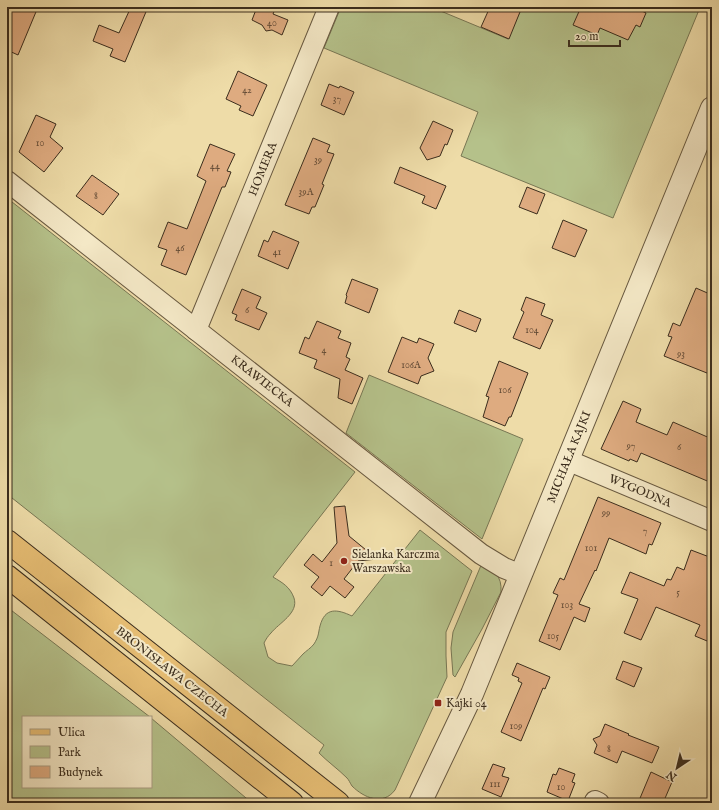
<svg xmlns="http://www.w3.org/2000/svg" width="719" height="810" font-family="'IM FELL English',serif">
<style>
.green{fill:#b5c18a;stroke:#787754}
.building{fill:#deab80;stroke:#3b2d1d}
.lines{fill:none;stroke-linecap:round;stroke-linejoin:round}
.minor-casing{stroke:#685940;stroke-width:22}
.tertiary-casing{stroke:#685940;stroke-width:24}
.primary-casing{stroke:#3b2d1d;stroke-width:24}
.minor{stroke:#f4e8c6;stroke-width:20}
.tertiary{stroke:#f4e8c6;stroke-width:22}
.primary{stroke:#e7be74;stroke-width:22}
.poi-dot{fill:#8f2418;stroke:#f4e8c6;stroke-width:1.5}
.labels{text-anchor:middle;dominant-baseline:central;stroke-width:4;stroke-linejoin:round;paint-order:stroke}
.number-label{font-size:10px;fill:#644c36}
.street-label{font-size:12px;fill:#3b2d1d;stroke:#f4e8c6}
.poi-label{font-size:12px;fill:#3b2d1d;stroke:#f4e8c6;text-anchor:start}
</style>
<rect width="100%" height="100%" fill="#eedca8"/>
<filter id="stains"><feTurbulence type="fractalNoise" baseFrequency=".005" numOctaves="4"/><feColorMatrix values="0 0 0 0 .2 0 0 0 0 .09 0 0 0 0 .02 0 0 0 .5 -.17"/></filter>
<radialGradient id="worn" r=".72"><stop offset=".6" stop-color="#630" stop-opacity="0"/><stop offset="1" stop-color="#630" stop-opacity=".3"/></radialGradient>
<g class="green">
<polygon points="341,7 431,7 508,39 522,7 693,7 699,10 613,218 461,156 478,112 324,48"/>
<path d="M7,198L355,472L273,577C283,583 290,587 294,598C299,613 279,623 271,633C268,636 266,639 264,643L268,657L277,663L292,666C296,662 299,658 303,654C306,651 311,648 314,644C319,636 318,634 320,626C325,607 337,609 352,616L420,530L472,571L446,632V656L447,677L395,790C383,806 364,798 352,786C350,783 349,780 347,778C338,769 328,762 319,753L324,745L7,494Z"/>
<polygon points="369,375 523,439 482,539 346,433"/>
<path d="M482,563C494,572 502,575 501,592L482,629L455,677L453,675L451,648L453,632Z"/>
<polygon points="7,607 150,717 23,717 23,787 151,787 151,718 252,803 7,803"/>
</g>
<g class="building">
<polygon points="7,7 38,7 18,55 7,50"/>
<polygon points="131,7 148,7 125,62 110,56 113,49 93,41 99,25 119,33"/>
<polygon points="257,7 276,7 273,14 288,20 282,35 272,30 266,31 262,25 252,20"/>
<polygon points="490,7 522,7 509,39 481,27"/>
<polygon points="581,7 643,7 642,11 646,13 640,27 636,25 628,40 600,28 597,35 573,25"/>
<polygon points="238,71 267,85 253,116 239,110 241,106 226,99"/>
<polygon points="329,84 339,88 340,86 354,92 344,115 321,105"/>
<polygon points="36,115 56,124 50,137 63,148 44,172 19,152"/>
<polygon points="433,121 453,130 447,145 445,144 440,156 427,160 420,148"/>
<polygon points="313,138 330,145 327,152 334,154 322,184 324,185 315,207 312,207 309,214 285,205"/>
<polygon points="210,144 235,154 227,171 231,172 225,187 222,187 186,275 161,265 167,250 158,247 168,222 187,229 206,181 197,176"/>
<polygon points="400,167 446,186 436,209 422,203 425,196 394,183"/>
<polygon points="92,175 119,194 103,215 76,196"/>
<polygon points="527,187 545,194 537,214 519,207"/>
<polygon points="563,220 587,230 575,257 552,248"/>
<polygon points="273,231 299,242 288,269 258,256 264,240 268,242"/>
<polygon points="352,279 378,289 369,313 345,303 347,296 346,295"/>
<polygon points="696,288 712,295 712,375 664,356 672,337 668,336 673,323 680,326"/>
<polygon points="242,289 261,297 256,308 267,313 259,330 235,320 237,315 232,313"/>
<polygon points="526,297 545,304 541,315 553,320 540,349 513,338 524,312 521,310"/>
<polygon points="459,310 481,319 476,332 454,323"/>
<polygon points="317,321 341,331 338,338 351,343 346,357 350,359 345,370 363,378 352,404 338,398 340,379 314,368 317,360 299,353 305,337 309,339"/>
<polygon points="402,337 417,343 419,338 434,344 428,358 434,371 421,376 418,384 388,372"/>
<polygon points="499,361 528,373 511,417 509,417 505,426 483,417 489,397 486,396"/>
<polygon points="623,401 641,409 636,422 667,435 673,422 712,439 712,483 641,453 637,462 630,459 629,461 601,449"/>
<polygon points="598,497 661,523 652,545 649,544 646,554 609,538 596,571 595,570 579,604 590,608 585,622 574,617 560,650 539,641 558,595 553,593 560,578 564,580"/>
<polygon points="345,506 349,536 377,559 358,561 344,579 354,587 345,598 330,586 322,596 311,587 319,577 304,565 313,554 322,562 337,543 334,507"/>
<polygon points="691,550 712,558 712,643 695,636 700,625 656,607 641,640 624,633 638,599 621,593 630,572 664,586 667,579 671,580 677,567 684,570"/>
<polygon points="623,661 642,668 634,687 616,679"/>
<polygon points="517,663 550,677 545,689 543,688 521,741 501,732 522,683 518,681 519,678 512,675"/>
<polygon points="605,724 629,734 628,735 659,747 652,763 622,751 617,763 594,753 597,745 593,739 600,736"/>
<polygon points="493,764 505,768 502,776 509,778 501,797 482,789"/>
<polygon points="559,768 575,774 572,782 575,783 568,801 547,792 553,774 556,775"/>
<polygon points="651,772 672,782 663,803 638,803"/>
</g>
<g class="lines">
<g class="minor-casing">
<g id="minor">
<polyline points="7,181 481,554 504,568 521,575"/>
<polyline points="196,330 329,7"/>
<polyline points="567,460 712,521"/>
<polyline points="595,801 599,803"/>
</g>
</g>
<g class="tertiary-casing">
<polyline id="tertiary" points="420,803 472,694 712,108"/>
</g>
<g class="primary-casing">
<g id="primary">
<polyline points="7,541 338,803"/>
<polyline points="7,576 292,803"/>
</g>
</g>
<use href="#minor" class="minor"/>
<use href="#tertiary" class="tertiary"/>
<use href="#primary" class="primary"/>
</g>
<g class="poi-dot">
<circle cx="344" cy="561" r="4"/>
<rect x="434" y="699" width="8" height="8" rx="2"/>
</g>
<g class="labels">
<g class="number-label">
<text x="272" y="23">40</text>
<text x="247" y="90">42</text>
<text x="337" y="99">37</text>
<text x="40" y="143">10</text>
<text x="318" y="160">39</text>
<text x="215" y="166">44</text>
<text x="306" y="192">39A</text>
<text x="96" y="196">8</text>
<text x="180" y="248">46</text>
<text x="277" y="252">41</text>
<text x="247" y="310">6</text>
<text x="532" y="330">104</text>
<text x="324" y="350">4</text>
<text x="681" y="354">93</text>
<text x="411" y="365">106A</text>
<text x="505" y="390">106</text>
<text x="631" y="446">97</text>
<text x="679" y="447">6</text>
<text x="606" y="513">99</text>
<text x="645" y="531">7</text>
<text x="591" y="548">101</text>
<text x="331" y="563">1</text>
<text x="678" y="592">5</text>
<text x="567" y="605">103</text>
<text x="553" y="636">105</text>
<text x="516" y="726">109</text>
<text x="609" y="749">8</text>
<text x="495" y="784">111</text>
<text x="561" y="787">10</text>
</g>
<g class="street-label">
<text transform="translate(263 169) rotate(-68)">HOMERA</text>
<text transform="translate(262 381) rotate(38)">KRAWIECKA</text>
<text transform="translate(569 457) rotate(-68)">MICHAŁA KAJKI</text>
<text transform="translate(640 491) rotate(23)">WYGODNA</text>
<text transform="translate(172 672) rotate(38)">BRONISŁAWA CZECHA</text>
</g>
<g class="poi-label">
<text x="352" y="554">Sielanka Karczma<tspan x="352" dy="14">Warszawska</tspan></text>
<text x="446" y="703">Kajki 04</text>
</g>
</g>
<rect width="719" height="810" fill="none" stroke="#eedca8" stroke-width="24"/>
<rect x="8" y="8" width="703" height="794" fill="none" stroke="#3b2d1d" stroke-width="2"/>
<rect x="12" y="12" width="695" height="786" fill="none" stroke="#3b2d1d"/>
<rect x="22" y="716" width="130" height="72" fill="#f4e8c6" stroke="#aa9d82"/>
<rect x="30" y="729" width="20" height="6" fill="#e7be74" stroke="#aa9d82"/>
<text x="58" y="736" font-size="12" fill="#3b2d1d">Ulica</text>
<rect x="30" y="746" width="20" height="12" fill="#b5c18a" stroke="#aa9d82"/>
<text x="58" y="756" font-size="12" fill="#3b2d1d">Park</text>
<rect x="30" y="766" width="20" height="12" fill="#deab80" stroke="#aa9d82"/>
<text x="58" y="776" font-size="12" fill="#3b2d1d">Budynek</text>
<g transform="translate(677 768) rotate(215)" stroke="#f4e8c6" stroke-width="3" paint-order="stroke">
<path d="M0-3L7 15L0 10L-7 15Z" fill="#3b2d1d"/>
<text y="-6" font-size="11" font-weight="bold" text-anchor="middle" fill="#3b2d1d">N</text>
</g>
<path d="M569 40v6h51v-6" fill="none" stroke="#3b2d1d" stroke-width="2"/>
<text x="575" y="40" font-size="12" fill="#3b2d1d" stroke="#f4e8c6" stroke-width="3" paint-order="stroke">20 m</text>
<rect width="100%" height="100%" filter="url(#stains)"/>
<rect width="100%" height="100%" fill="url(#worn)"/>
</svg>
